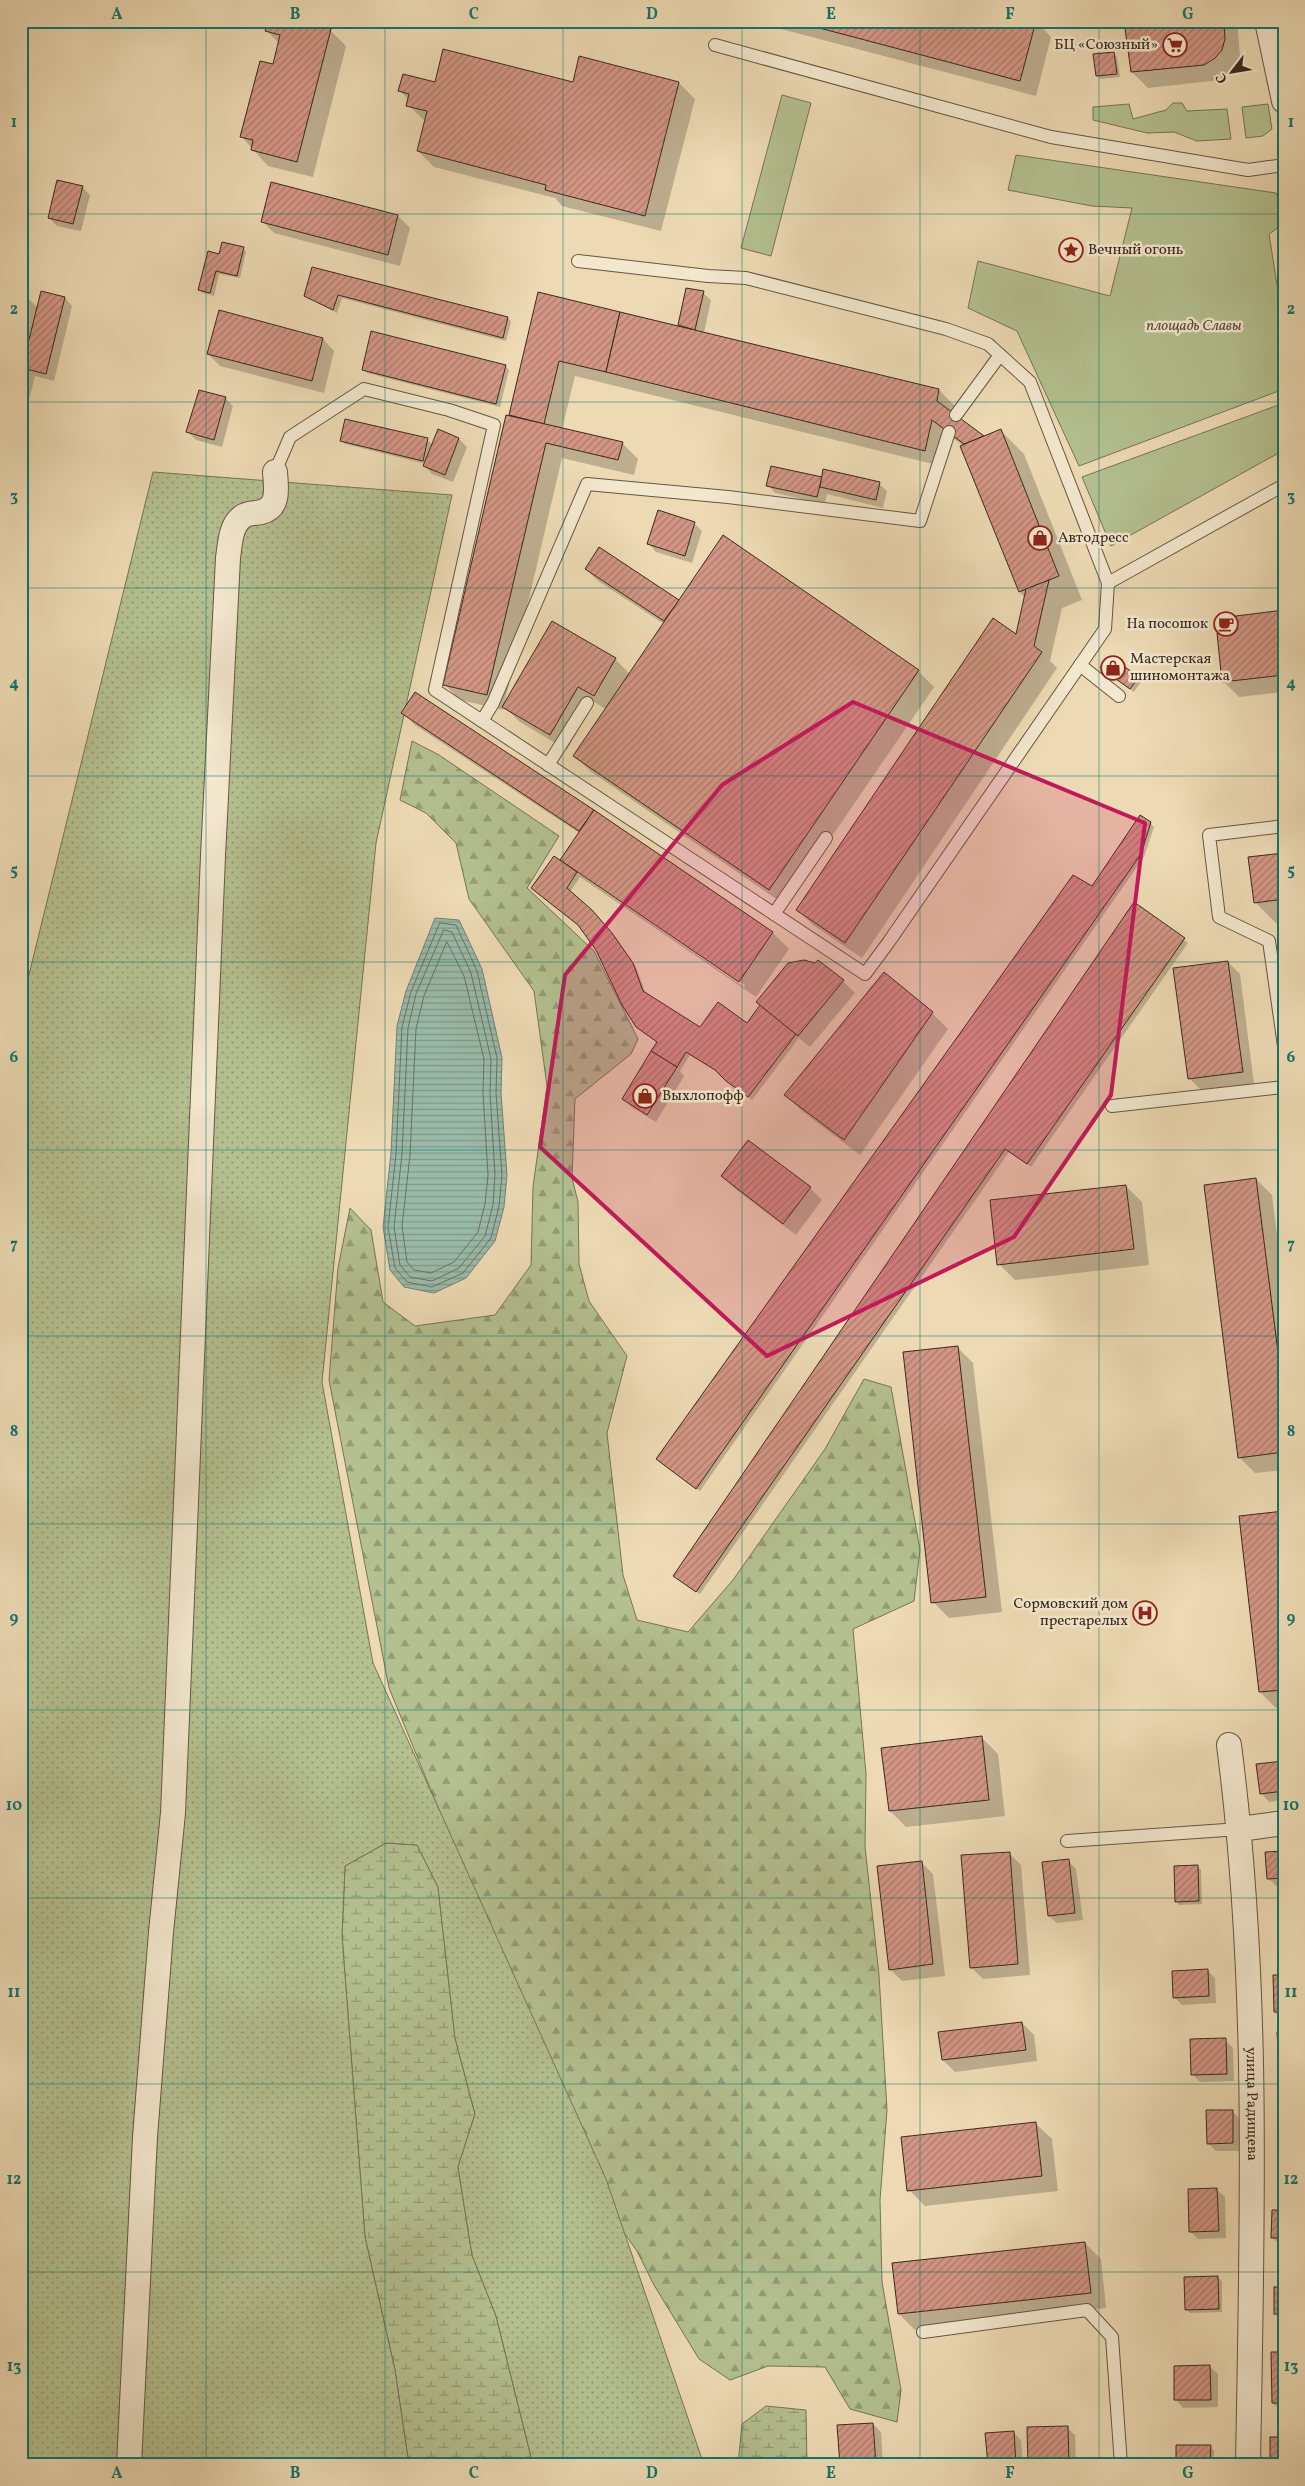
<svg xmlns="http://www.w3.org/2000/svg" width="1305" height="2486" font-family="Vollkorn,serif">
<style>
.green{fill:#b4c090;stroke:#777456}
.forest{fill:url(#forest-firs);stroke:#777456}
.wetland{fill:url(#wetland-marsh);stroke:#777456}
.garden{fill:url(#garden-dots);stroke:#777456}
.water{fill:url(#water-rules);stroke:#748172}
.shadow{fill:#0003;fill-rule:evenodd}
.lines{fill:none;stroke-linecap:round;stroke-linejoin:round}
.shore{stroke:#6a7264;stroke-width:1}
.building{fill:url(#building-hatch);stroke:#3a291d}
.lane-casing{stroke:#675543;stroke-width:14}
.street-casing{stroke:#675543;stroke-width:26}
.lane{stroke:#f3e7ce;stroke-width:12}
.street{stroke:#f3e7ce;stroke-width:24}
.marked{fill:#c2185b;fill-opacity:0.2;stroke:#c2185b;stroke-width:4;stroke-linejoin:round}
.grid{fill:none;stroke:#0f766e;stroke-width:1;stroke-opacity:0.55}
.labels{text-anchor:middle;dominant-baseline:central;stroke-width:5;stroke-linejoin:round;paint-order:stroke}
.poi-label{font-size:15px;fill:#3a291d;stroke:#f3e7ce;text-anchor:start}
.park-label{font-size:15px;font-style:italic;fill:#584f3a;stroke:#f3e7ce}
.street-label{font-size:15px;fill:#3a291d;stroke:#f3e7ce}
.neatline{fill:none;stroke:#0f766e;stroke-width:2}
.grid-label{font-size:16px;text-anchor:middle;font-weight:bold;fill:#0f766e}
</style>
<defs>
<pattern id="forest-firs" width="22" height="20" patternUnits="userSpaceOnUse" patternTransform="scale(1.25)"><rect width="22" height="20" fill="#b4c090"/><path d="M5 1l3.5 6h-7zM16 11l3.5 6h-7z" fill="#939c75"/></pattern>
<pattern id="wetland-marsh" width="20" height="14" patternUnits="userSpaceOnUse" patternTransform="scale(1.25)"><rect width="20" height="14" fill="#b4c090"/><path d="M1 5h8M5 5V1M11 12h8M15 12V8" fill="none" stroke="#939c75"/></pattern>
<pattern id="garden-dots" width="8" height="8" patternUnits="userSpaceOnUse" patternTransform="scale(1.25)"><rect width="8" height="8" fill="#b4c090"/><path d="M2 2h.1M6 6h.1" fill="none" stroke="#939c75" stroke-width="1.8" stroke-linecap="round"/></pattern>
<pattern id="water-rules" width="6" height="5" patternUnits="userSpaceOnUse" patternTransform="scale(1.25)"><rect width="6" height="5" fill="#9abbaa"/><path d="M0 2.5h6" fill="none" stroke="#7f988a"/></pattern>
<pattern id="building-hatch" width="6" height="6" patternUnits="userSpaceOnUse" patternTransform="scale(1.25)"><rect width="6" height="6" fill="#d39685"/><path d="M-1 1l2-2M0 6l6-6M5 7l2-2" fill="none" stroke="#ac7a6c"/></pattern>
</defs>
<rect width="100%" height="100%" fill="#eddab4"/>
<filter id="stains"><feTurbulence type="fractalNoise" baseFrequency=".004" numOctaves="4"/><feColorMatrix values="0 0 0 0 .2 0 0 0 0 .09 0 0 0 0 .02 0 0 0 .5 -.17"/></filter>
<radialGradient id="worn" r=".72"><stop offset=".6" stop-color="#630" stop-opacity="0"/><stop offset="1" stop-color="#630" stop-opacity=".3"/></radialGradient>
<g class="green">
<polygon points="782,95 811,103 771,256 741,248"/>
<polygon points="1173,103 1182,103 1187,111 1227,109 1231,139 1197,141 1174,132 1147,133 1093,120 1093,107 1129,104 1133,119 1166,110"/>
<polygon points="1268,104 1272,129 1263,136 1246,138 1242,107"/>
<polygon points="1016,155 1276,193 1281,206 1279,227 1269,234 1284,329 1284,389 1079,466 1017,331 968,308 978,261 1110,296 1132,208 1092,206 1008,190"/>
<polygon points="1284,403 1284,450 1111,546 1082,477"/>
</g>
<polygon class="forest" points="412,741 439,755 559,836 527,888 594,951 638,1039 631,1054 575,1099 572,1178 578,1202 579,1264 589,1301 627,1356 607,1433 623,1575 637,1620 688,1632 733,1580 825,1449 864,1379 891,1387 920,1550 914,1601 853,1629 866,1774 865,1847 879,1975 887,2110 880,2200 882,2282 901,2390 897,2422 850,2409 825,2367 768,2366 730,2380 699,2359 654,2285 637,2251 577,2167 458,1856 389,1688 329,1380 338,1268 350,1208 371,1230 383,1302 415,1326 495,1315 531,1265 533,1187 547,1086 534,991 469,899 456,843 426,813 400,800"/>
<g class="wetland">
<polygon points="386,1843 417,1845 438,1887 455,2038 475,2114 458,2167 472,2255 496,2316 533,2465 409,2465 395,2370 365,2237 342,1936 345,1866"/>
<polygon points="766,2406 806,2410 807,2465 738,2465 742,2424"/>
</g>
<polygon class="garden" points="153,472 452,495 376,843 322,1382 373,1663 606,2179 704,2465 533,2465 496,2316 472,2255 458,2167 475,2114 455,2038 438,1887 417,1845 386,1843 345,1866 342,1936 365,2237 395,2370 409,2465 21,2465 21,1007"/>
<polygon class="water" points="435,918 459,920 482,969 502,1058 501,1093 507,1175 504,1207 495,1241 466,1278 434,1293 404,1287 390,1270 383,1227 391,1153 397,1026 406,991"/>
<g class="shadow">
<polygon points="751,21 1036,21 1051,37 1036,96"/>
<polygon points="1125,21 1237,21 1240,56 1237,66 1231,74 1220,80 1148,88 1132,72"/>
<polygon points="330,30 346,46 313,177 268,166 242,137 274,66 279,43 267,31"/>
<polygon points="1114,53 1117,57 1120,77 1101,79 1097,76"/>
<polygon points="679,83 695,99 661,231 562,206 555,198 434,167 418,151 426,122 408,105 409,100 400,91 573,84"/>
<polygon points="82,187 90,195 81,231 57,226 49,218"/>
<polygon points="398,216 410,228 400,266 274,233 262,221"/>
<polygon points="243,248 246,252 240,278 219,274 214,296 203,293 199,290 220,256"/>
<polygon points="313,268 508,318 511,322 506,341 342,298 337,313 305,296"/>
<polygon points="21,291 38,308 65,298 72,306 54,381 35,376 21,432"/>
<polygon points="703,293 711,300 704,333 939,390 955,406 953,415 984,438 1001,431 1024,454 1082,600 1062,608 1050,661 1057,668 862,958 813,925 797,909 1016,636 1025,598 1020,592 963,446 948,434 941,466 575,376 562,429 622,443 638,459 634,475 562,458 504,705 615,659 630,674 664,624 598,581 586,569 678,601 918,671 934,687 785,905 590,771 574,755 606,709 594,702 567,750 520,722 503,706 503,710 460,700 444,684 539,294 682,328 679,325"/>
<polygon points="323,339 334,351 324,393 220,366 208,354"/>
<polygon points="505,366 509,370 500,407 367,373 363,369"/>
<polygon points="225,398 233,406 222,447 196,440 188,432"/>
<polygon points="438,431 459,439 467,447 453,482 432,474 425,466 426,464 345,444 341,441 427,440 433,445"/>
<polygon points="822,478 879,484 887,491 883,508 827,494 825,504 775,493 768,485"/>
<polygon points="694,523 702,531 692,563 656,552 649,544"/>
<polygon points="1284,611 1284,692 1239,697 1223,681"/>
<polygon points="1111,675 1138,678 1141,682 1134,692"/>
<path d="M403,713L593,811L773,933L789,949L756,997L580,877L570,892L616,938L636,967L646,994L701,1029L748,1025L843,981L855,993L810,1047L799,1038L752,1100L731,1085L720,1073L690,1055L680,1071L684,1076L656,1122L631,1107L624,1099L658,1043L641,1031L597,949L581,926L536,892L565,863L579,833L415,725ZM578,870L745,985L744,987L578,873Z"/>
<polygon points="1150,823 1154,827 1144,857 700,1491 661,1463 1092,887"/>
<polygon points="1284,854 1284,931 1255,902"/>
<polygon points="1135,904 1188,943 1031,1167 1009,1152 700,1594 679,1579"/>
<polygon points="1228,962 1240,974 1254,1084 1201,1090 1189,1078"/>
<polygon points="932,1013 948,1029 860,1155 802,1111 786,1095"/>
<polygon points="748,1142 810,1188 822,1200 796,1235 734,1188 722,1176"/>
<polygon points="1256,1179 1272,1195 1284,1292 1284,1470 1255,1473 1239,1457"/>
<polygon points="1126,1186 1142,1202 1149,1265 1015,1280 999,1264"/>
<polygon points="957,1347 973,1363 1002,1612 949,1618 933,1602"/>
<polygon points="1284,1512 1284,1707 1276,1708 1260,1692"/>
<polygon points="982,1738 998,1754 1005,1816 906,1827 890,1811"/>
<polygon points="1284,1762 1284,1800 1269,1802 1262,1794 1258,1766"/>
<polygon points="1009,1853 1021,1865 1030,1975 983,1979 971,1967"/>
<polygon points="1284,1853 1284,1885 1276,1886 1268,1878"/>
<polygon points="1068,1861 1076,1869 1083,1920 1057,1923 1049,1916"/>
<polygon points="921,1862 933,1874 945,1976 902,1981 890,1969"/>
<polygon points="1198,1867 1201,1870 1202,1904 1179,1905 1176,1901"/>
<polygon points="1207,1970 1215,1978 1216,2003 1182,2005 1174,1997"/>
<polygon points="1284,1976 1284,2020 1283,2020 1275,2012"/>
<polygon points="1022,2023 1034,2035 1037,2061 955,2072 943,2060"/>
<polygon points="1225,2040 1233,2048 1234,2081 1200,2082 1192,2074"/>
<polygon points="1232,2111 1240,2119 1240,2151 1216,2151 1208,2143"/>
<polygon points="1036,2124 1052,2139 1058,2191 925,2206 909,2190"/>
<polygon points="1217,2190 1225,2197 1226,2238 1198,2239 1190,2231"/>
<polygon points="1284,2212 1284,2245 1280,2245 1272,2237"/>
<polygon points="1085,2243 1101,2259 1106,2308 915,2330 899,2314"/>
<polygon points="1218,2278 1222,2281 1222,2312 1190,2313 1186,2309"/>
<polygon points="1284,2288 1284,2322 1283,2322 1275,2314"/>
<polygon points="1284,2354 1284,2414 1273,2403"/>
<polygon points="1210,2367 1218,2374 1218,2407 1183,2408 1176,2400"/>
<polygon points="873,2424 881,2432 883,2465 841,2465"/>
<polygon points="1067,2428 1075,2435 1076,2465 1029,2465"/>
<polygon points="1013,2432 1021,2440 1023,2465 989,2465"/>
<polygon points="1210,2447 1214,2450 1214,2465 1177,2465"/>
</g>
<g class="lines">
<g class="shore">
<polygon points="440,923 456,925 477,971 497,1058 496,1093 502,1175 499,1206 491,1238 463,1273 432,1287 407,1282 395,1268 388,1227 396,1154 402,1027 411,992"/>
<polygon points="444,930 452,932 471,973 491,1059 490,1093 495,1175 493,1205 485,1236 459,1268 432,1281 410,1277 400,1265 394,1227 402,1154 408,1028 416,994"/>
<polygon points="447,942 464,976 484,1059 483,1093 488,1175 485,1204 478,1232 454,1262 431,1273 414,1270 407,1262 402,1226 410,1155 416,1029 424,996"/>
</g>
</g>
<g class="building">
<polygon points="268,21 301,21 331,29 297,162 251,150 253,140 240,137 260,61 273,64 280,35 265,31"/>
<polygon points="793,21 1036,21 1020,81"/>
<polygon points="1124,21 1224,21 1225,39 1222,50 1215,58 1204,65 1131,72"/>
<polygon points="443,49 573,82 579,56 679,82 645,216 545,190 546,185 417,151 427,111 406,106 409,94 398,91 403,74 435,82"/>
<polygon points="1114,52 1117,74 1096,76 1093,54"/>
<polygon points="57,180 83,186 73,224 48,218"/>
<polygon points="271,182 398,215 388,255 261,222"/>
<polygon points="222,242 244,247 237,276 216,271 210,293 198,290 208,251 219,254"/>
<polygon points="312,267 508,317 503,338 338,295 333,310 304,296"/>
<polygon points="686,288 704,291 695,330 678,325"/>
<polygon points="41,291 65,297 46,374 22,368"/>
<polygon points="538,292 620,312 606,372 559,361 544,424 509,415"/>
<polygon points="219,310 323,338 312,381 207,354"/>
<polygon points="620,312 939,389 937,401 984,436 964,444 932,420 925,451 606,372"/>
<polygon points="371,331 506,365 496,404 362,370"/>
<polygon points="199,390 226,397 214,440 186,432"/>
<polygon points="506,415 623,442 618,460 546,443 487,695 443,685"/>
<polygon points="345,419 428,438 423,461 340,441"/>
<polygon points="438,429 459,438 445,475 423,466"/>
<polygon points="1001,429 1059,576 1019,592 960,446"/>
<polygon points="771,466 822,477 817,497 766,486"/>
<polygon points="823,469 880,482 876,500 820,487"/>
<polygon points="658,510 695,522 685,556 647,544"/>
<polygon points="723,535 919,670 769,890 573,756"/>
<polygon points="599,547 679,600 664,621 585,569"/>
<polygon points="1049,580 1034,646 1042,652 845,943 796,910 993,618 1016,634 1026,589"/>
<polygon points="1284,610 1284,675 1222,682 1217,633 1222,633 1220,618"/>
<polygon points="552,621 616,658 594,696 578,687 550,735 502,707"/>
<polygon points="1115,660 1139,677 1130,689 1106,672"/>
<polygon points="415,692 594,810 579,831 401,713"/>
<polygon points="594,810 773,932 739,982 560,860"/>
<polygon points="1140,815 1151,822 1141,854 696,1489 656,1459 1073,875 1092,886"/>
<polygon points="1284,853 1284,899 1254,903 1248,857"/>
<polygon points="554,856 577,872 567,888 592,910 612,933 633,963 643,991 700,1027 718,1002 747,1023 760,1005 796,1034 748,1097 726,1081 715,1070 686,1052 677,1067 651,1051 657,1042 636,1027 622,1005 596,950 578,925 531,888"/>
<polygon points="1134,902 1185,938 1027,1164 1005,1149 696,1592 673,1576"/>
<polygon points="804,960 815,963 818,960 844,980 798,1036 756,1002 788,963"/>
<polygon points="1228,961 1243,1072 1188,1079 1173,968"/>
<polygon points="884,972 933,1012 844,1140 784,1095"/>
<polygon points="651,1051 677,1067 647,1115 622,1099"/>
<polygon points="748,1140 811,1187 783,1224 721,1176"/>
<polygon points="1256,1178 1284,1400 1284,1452 1238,1458 1204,1185"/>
<polygon points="1126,1185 1134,1249 997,1265 990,1200"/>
<polygon points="958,1346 986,1597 931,1603 903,1352"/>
<polygon points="1284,1511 1284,1690 1259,1692 1239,1516"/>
<polygon points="982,1736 989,1800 889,1811 881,1748"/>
<polygon points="1284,1761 1284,1791 1260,1794 1256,1764"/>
<polygon points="1284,1851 1284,1878 1267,1879 1265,1852"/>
<polygon points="1010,1852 1018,1964 970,1968 961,1855"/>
<polygon points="1069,1859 1075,1913 1048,1916 1042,1862"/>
<polygon points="922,1861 933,1964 889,1970 877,1866"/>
<polygon points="1198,1865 1199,1901 1175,1902 1174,1866"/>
<polygon points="1208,1969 1209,1996 1173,1998 1172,1971"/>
<polygon points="1273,1975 1284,1975 1284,2012 1274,2012"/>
<polygon points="1022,2022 1026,2050 942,2060 938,2032"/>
<polygon points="1277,2032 1284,2032 1284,2066 1279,2066"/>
<polygon points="1226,2038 1227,2074 1191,2075 1190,2039"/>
<polygon points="1206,2110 1233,2110 1233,2143 1207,2144"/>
<polygon points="1036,2122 1042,2176 907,2191 901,2137"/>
<polygon points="1217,2188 1219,2231 1189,2232 1188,2189"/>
<polygon points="1272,2210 1284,2210 1284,2238 1271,2238"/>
<polygon points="1085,2242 1091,2293 898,2314 892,2263"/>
<polygon points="1218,2276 1219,2309 1185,2310 1184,2277"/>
<rect x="1274" y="2287" width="10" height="27"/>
<polygon points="1271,2352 1284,2352 1284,2403 1272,2403"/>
<polygon points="1210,2365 1211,2400 1174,2400 1174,2366"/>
<polygon points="873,2423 876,2465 840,2465 837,2425"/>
<polygon points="1068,2426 1069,2465 1028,2465 1027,2427"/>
<polygon points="1014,2431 1016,2465 988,2465 985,2433"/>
<rect x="1270" y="2437" width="14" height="28"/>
<polygon points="1176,2445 1211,2445 1210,2465 1176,2465"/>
</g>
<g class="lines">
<g class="lane-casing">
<g id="lane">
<polyline points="715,45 1051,137 1248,170 1284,165"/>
<polyline points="956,415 1000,355"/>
<polyline points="275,472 290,437 364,389 449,410 494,425 435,690 865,974 888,943 1105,629 1108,583 1030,382 988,344 946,329 746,278 708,276 578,261"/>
<polyline points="1108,583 1284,485"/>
<polyline points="1080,665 1119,696"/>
<polyline points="482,721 493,703 587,484 728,497 920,521 949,432"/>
<polyline points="548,765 587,703"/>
<polyline points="1284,826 1209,835 1219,917 1269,941 1284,1046"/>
<polyline points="774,914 826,838"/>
<polyline points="1112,1106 1284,1087"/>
<polyline points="1067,1841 1240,1829"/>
<polyline points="923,2332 1087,2310 1112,2337 1121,2465"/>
</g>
</g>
<g class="street-casing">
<g id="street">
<polyline points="1267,21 1284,101"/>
<path id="s1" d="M1229,1745C1260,1983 1252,2225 1248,2465"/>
<polyline points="1240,1829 1284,1823"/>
<path d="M129,2465L145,2137L161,1932L173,1813L213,856L228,558C230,545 230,526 242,517C248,512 255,514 261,512C280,508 276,487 275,472"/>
</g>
</g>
<use href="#lane" class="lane"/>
<use href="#street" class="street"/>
</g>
<path class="marked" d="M853,702L1145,823L1111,1095L1014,1237L767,1356L540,1147L565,975L722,785Z"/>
<path class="grid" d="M206,21V2465M385,21V2465M563,21V2465M742,21V2465M920,21V2465M1099,21V2465M21,214H1284M21,402H1284M21,588H1284M21,776H1284M21,962H1284M21,1150H1284M21,1336H1284M21,1524H1284M21,1710H1284M21,1898H1284M21,2084H1284M21,2272H1284"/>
<defs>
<g id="supermarket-ring" transform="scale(1.25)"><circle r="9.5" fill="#f3e7ce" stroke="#8f2418" stroke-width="1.5"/><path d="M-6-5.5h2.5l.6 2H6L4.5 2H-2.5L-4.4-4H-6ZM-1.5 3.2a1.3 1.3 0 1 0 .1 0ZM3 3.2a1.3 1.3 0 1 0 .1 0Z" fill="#8f2418"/></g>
<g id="sight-ring" transform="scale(1.25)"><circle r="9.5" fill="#f3e7ce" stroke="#8f2418" stroke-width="1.5"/><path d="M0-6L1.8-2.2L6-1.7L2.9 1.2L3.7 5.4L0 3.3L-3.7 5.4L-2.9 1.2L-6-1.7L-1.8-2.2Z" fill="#8f2418"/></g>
<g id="shop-ring" transform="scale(1.25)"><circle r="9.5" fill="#f3e7ce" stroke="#8f2418" stroke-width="1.5"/><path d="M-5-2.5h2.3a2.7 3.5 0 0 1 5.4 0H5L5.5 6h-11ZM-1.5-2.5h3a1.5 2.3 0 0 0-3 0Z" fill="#8f2418"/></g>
<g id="cafe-ring" transform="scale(1.25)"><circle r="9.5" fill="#f3e7ce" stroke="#8f2418" stroke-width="1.5"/><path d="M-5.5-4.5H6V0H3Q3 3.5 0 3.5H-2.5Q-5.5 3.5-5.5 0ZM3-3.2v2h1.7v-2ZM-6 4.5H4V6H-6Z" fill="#8f2418"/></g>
<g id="hospital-ring" transform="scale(1.25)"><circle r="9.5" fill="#f3e7ce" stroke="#8f2418" stroke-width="1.5"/><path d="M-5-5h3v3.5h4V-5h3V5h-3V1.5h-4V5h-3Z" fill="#8f2418"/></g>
</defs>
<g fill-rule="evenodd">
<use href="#supermarket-ring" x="1175" y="45"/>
<use href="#sight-ring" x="1071" y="250"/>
<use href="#shop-ring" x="1040" y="538"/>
<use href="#cafe-ring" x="1226" y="624"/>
<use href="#shop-ring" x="1113" y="668"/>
<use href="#shop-ring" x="645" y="1096"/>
<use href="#hospital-ring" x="1145" y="1613"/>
</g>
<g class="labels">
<g class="poi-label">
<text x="1158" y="45" text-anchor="end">БЦ «Союзный»</text>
<text x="1088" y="250">Вечный огонь</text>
<text x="1058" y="538">Автодресс</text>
<text x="1208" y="624" text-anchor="end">На посошок</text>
<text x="1130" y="659">Мастерская<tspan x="1130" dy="17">шиномонтажа</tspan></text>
<text x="662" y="1096">Выхлопофф</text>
<text x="1128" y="1604" text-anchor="end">Сормовский дом<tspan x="1128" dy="17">престарелых</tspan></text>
</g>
<g class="park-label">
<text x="1194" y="326">площадь Славы</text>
</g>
<g class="street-label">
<text stroke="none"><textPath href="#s1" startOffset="360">улица Радищева</textPath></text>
</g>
</g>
<rect width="1305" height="2486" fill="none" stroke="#eddab4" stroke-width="55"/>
<g transform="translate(1232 72) rotate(239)" stroke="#f3e7ce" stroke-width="4" paint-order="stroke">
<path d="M0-4L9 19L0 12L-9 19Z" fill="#3a291d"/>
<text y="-8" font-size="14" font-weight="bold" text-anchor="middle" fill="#3a291d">С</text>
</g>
<rect x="28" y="28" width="1250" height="2430" class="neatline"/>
<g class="grid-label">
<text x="117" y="19">A</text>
<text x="295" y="19">B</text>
<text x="474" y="19">C</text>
<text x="652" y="19">D</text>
<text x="831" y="19">E</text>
<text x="1010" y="19">F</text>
<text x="1188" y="19">G</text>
<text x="14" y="127">1</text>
<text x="1291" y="127">1</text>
<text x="14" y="314">2</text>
<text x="1291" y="314">2</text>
<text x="14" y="501">3</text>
<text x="1291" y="501">3</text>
<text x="14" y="688">4</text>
<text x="1291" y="688">4</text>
<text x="14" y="875">5</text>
<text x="1291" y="875">5</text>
<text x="14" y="1062">6</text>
<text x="1291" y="1062">6</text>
<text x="14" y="1249">7</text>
<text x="1291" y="1249">7</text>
<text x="14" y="1436">8</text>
<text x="1291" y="1436">8</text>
<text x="14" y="1623">9</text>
<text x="1291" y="1623">9</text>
<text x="14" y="1810">10</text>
<text x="1291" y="1810">10</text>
<text x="14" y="1997">11</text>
<text x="1291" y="1997">11</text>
<text x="14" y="2184">12</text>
<text x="1291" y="2184">12</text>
<text x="14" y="2371">13</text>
<text x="1291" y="2371">13</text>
<text x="117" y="2478">A</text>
<text x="295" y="2478">B</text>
<text x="474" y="2478">C</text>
<text x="652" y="2478">D</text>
<text x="831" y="2478">E</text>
<text x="1010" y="2478">F</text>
<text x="1188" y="2478">G</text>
</g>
<rect width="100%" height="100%" filter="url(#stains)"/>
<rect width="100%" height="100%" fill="url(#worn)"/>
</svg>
